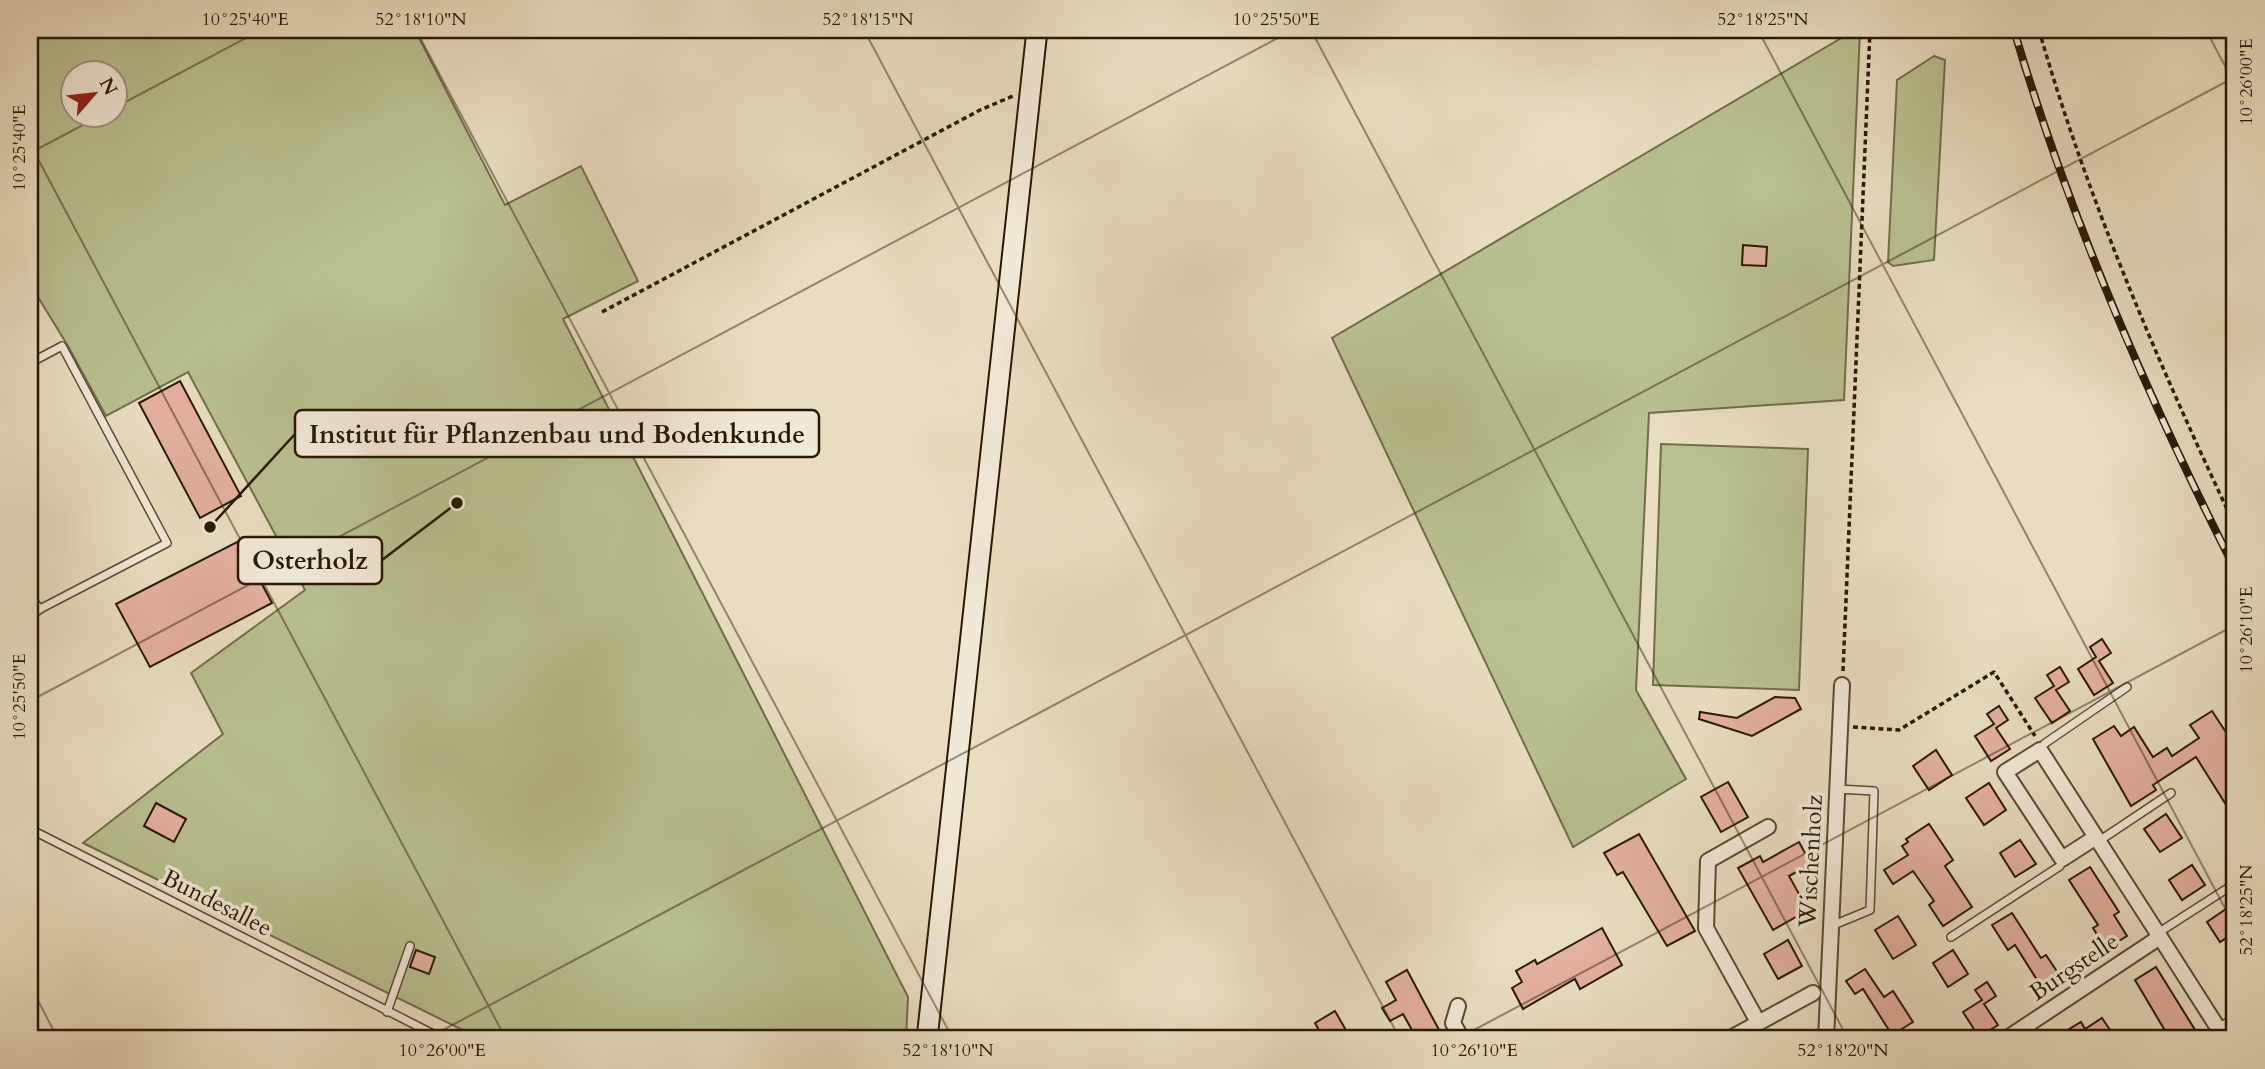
<svg xmlns="http://www.w3.org/2000/svg" width="2265" height="1069" font-family="Cardo,serif">
<style>
.green{fill:#b9c091;stroke:#726c49;stroke-width:2;fill-rule:evenodd}
.building{fill:#e4b1a1;stroke:#2a1801;stroke-width:2}
.lines{fill:none;stroke-linecap:round;stroke-linejoin:round}
.lane-casing{stroke:#5a4931;stroke-width:10}
.street-casing{stroke:#5a4931;stroke-width:18}
.secondary-casing{stroke:#2a1801;stroke-width:23}
.path{stroke:#2a1801;stroke-width:3.5;stroke-dasharray:5 3.5;stroke-linecap:butt}
.lane{stroke:#f1e9d7;stroke-width:7}
.street{stroke:#f1e9d7;stroke-width:14}
.secondary{stroke:#f1e9d7;stroke-width:19}
.rail-casing{stroke:#2a1801;stroke-width:8}
.rail{stroke:#f1e9d7;stroke-width:5;stroke-dasharray:16;stroke-linecap:butt}
.ticks{fill:none;stroke:#2a1801;stroke-width:2;stroke-opacity:0.45}
.labels{text-anchor:middle;dominant-baseline:central;stroke-width:7;stroke-linejoin:round;paint-order:stroke}
.street-label{font-size:24px;fill:#2a1801;stroke:#f1e9d7}
.leader{fill:none;stroke:#2a1801;stroke-width:2.5}
.callout-dot{fill:#2a1801;stroke:#f1e9d7;stroke-width:2.5}
.callout{fill:#f1e9d7;stroke:#2a1801;stroke-width:2.5}
.callout-label{font-size:26px;text-anchor:middle;font-weight:bold;fill:#2a1801}
.neatline{fill:none;stroke:#2a1801;stroke-width:2.5}
.ticks-label{font-size:18px;text-anchor:middle;fill:#2a1801}
</style>
<rect width="100%" height="100%" fill="#e9ddc1"/>
<filter id="stains"><feTurbulence type="fractalNoise" baseFrequency=".00286" numOctaves="4"/><feColorMatrix values="0 0 0 0 .2 0 0 0 0 .09 0 0 0 0 .02 0 0 0 .5 -.17"/></filter>
<radialGradient id="worn" r=".72"><stop offset=".6" stop-color="#630" stop-opacity="0"/><stop offset="1" stop-color="#630" stop-opacity=".3"/></radialGradient>
<g class="green">
<path d="M30,30H415L505,205L581,166L638,281L563,319L908,997L906,1039H481L83,843L223,734L191,673L305,590L188,372L106,416L68,346L30,284ZM74,74H116V116H74Z"/>
<polygon points="1855,30 1860,30 1844,400 1649,413 1636,690 1686,779 1573,847 1332,338"/>
<polygon points="1934,56 1945,60 1934,260 1893,266 1888,262 1897,80"/>
<polygon points="1661,444 1808,449 1799,690 1653,685"/>
</g>
<g class="building">
<polygon points="1743,245 1767,247 1766,266 1742,265"/>
<polygon points="180,381 241,496 200,518 139,403"/>
<polygon points="239,541 272,603 150,667 116,604"/>
<polygon points="2102,639 2111,653 2099,661 2113,683 2094,695 2078,669 2096,657 2090,647"/>
<polygon points="2060,667 2069,682 2056,690 2070,711 2052,723 2035,698 2054,686 2047,675"/>
<polygon points="1775,697 1795,698 1801,709 1752,736 1699,719 1700,712 1737,718"/>
<polygon points="1999,706 2008,720 1996,728 2010,749 1991,761 1975,736 1994,724 1987,714"/>
<polygon points="2212,711 2235,746 2235,819 2196,757 2153,785 2156,790 2131,806 2093,739 2114,726 2121,736 2134,727 2153,757 2167,748 2172,756 2199,738 2190,725"/>
<polygon points="1936,750 1952,775 1929,790 1913,766"/>
<polygon points="1728,782 1748,817 1721,832 1701,797"/>
<polygon points="1989,783 2006,810 1984,825 1966,798"/>
<polygon points="156,803 186,819 174,842 144,826"/>
<polygon points="2166,814 2182,838 2160,852 2144,829"/>
<polygon points="1929,824 1953,860 1945,866 1972,907 1943,926 1929,905 1934,901 1913,871 1893,884 1884,870 1908,855 1902,846 1908,842 1906,839"/>
<polygon points="1639,834 1695,931 1667,946 1623,872 1617,875 1604,853"/>
<polygon points="2020,840 2036,864 2015,877 2000,853"/>
<polygon points="1799,842 1811,864 1789,876 1808,910 1773,930 1738,868 1760,856 1763,862"/>
<polygon points="2192,865 2205,885 2182,900 2169,880"/>
<polygon points="2090,867 2119,912 2114,915 2127,936 2106,949 2093,928 2098,925 2069,880"/>
<polygon points="2229,907 2235,917 2235,932 2220,942 2207,922"/>
<polygon points="2012,913 2041,958 2046,955 2064,982 2046,994 2015,945 2008,950 1992,925"/>
<polygon points="1898,916 1916,945 1893,959 1875,930"/>
<polygon points="1602,928 1622,965 1580,989 1575,979 1523,1009 1512,988 1522,982 1516,971 1535,960 1537,964"/>
<polygon points="1788,940 1802,966 1778,979 1764,954"/>
<polygon points="416,950 435,957 429,974 410,967"/>
<polygon points="1953,950 1968,974 1948,987 1933,963"/>
<polygon points="2156,967 2197,1033 2187,1039 2170,1039 2135,980"/>
<polygon points="1865,969 1884,997 1893,991 1913,1022 1892,1035 1863,989 1855,994 1846,981"/>
<polygon points="1407,970 1424,1002 1444,1039 1417,1039 1403,1014 1390,1021 1382,1008 1396,1000 1386,982"/>
<polygon points="1987,982 1996,996 1984,1004 1998,1025 1979,1037 1963,1012 1982,1000 1975,990"/>
<polygon points="1335,1011 1351,1039 1324,1039 1315,1023"/>
<polygon points="2102,1018 2116,1039 2053,1039 2081,1022 2085,1029"/>
</g>
<g class="lines">
<g class="lane-casing">
<g id="lane">
<polyline points="30,363 62,346 167,543 40,609"/>
<polyline points="30,597 40,609 30,617"/>
<polyline points="2040,750 2044,744 2127,687"/>
<polyline points="30,829 443,1039"/>
<polyline points="2099,841 2171,793"/>
<polyline points="1831,926 1870,910 1874,791 1837,789"/>
<polyline points="2158,933 2231,886"/>
<polyline points="1951,937 2060,866 2062,859"/>
<polyline points="387,1012 410,946"/>
<polyline points="2219,1028 2235,1017"/>
</g>
</g>
<g class="street-casing">
<g id="street">
<polyline points="2096,837 2062,859 2005,772 2040,750 2160,937"/>
<polyline points="1458,1006 1453,1023 1462,1039"/>
<polyline points="1758,1022 1706,928 1708,861 1768,827"/>
<polyline points="1729,1039 1813,993"/>
<polyline points="1826,1039 1842,685"/>
<polyline points="2006,1039 2160,937 2225,1039"/>
</g>
</g>
<g class="secondary-casing">
<polyline id="secondary" points="927,1039 1037,30"/>
</g>
<g class="path">
<path d="M2039,30C2088,201 2159,365 2235,526"/>
<polyline points="602,312 980,110 1013,96"/>
<polyline points="1843,671 1870,30"/>
<polyline points="1853,727 1899,730 1994,672 2035,736"/>
</g>
<use href="#lane" class="lane"/>
<use href="#street" class="street"/>
<use href="#secondary" class="secondary"/>
<g class="rail-casing">
<path id="rail" d="M2014,30C2069,217 2147,396 2235,569"/>
</g>
<use href="#rail" class="rail"/>
</g>
<path class="ticks" d="M416,30L953,1039M864,30L1400,1039M1311,30L1848,1039M1758,30L2235,927M2206,30L2235,85M116,107L261,30M30,144L506,1039M30,153L100,116M30,701L1293,30M30,985L58,1039M426,1039L2235,77M1457,1039L2235,625"/>
<g class="labels">
<g class="street-label">
<text transform="translate(1811 861) rotate(-87)">Wischenholz</text>
<text transform="translate(217 903) rotate(27)">Bundesallee</text>
<text transform="translate(2074 967) rotate(-34)">Burgstelle</text>
</g>
</g>
<path class="leader" d="M210 527L295 434M457 503L382 560"/>
<g class="callout-dot">
<circle cx="210" cy="527" r="7"/>
<circle cx="457" cy="503" r="7"/>
</g>
<g class="callout">
<rect x="295" y="410" width="524" height="47" rx="7"/>
<rect x="238" y="537" width="144" height="47" rx="7"/>
</g>
<g class="callout-label">
<text x="557" y="443">Institut für Pflanzenbau und Bodenkunde</text>
<text x="310" y="569">Osterholz</text>
</g>
<rect width="2265" height="1069" fill="none" stroke="#e9ddc1" stroke-width="77"/>
<g transform="translate(94 94) rotate(62)"><circle r="33" fill="#f1e9d7" stroke="#a19581" stroke-width="2"/>
<path d="M0-5L12 26L0 18L-12 26Z" fill="#8f2418"/>
<text y="-10" font-size="19" font-weight="bold" text-anchor="middle" fill="#2a1801">N</text>
</g>
<rect x="38" y="38" width="2188" height="992" class="neatline"/>
<g class="ticks-label">
<text x="245" y="25">10°25'40"E</text>
<text x="421" y="25">52°18'10"N</text>
<text x="868" y="25">52°18'15"N</text>
<text x="1276" y="25">10°25'50"E</text>
<text x="1763" y="25">52°18'25"N</text>
<text transform="translate(2246 82) rotate(-90)" y="6">10°26'00"E</text>
<text transform="translate(19 148) rotate(-90)" y="6">10°25'40"E</text>
<text transform="translate(2246 630) rotate(-90)" y="6">10°26'10"E</text>
<text transform="translate(19 697) rotate(-90)" y="6">10°25'50"E</text>
<text transform="translate(2246 910) rotate(-90)" y="6">52°18'25"N</text>
<text x="442" y="1056">10°26'00"E</text>
<text x="948" y="1056">52°18'10"N</text>
<text x="1474" y="1056">10°26'10"E</text>
<text x="1843" y="1056">52°18'20"N</text>
</g>
<rect width="100%" height="100%" filter="url(#stains)"/>
<rect width="100%" height="100%" fill="url(#worn)"/>
</svg>
